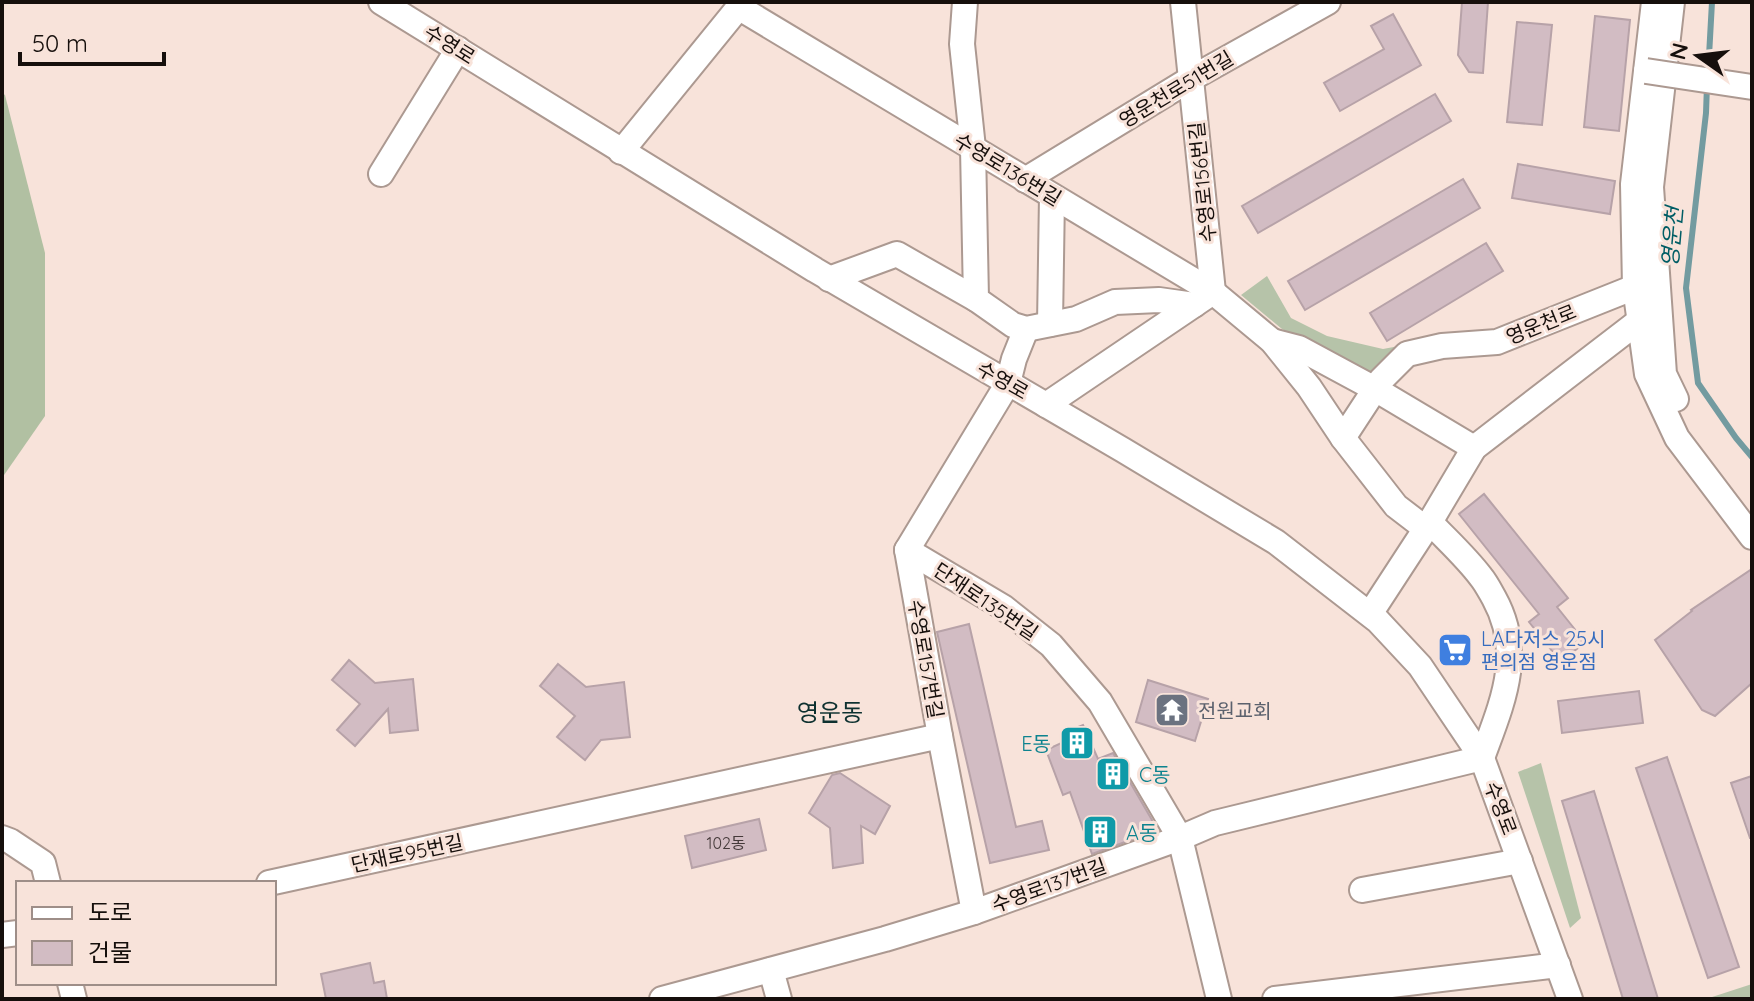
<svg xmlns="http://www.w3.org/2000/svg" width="1754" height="1001" font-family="Quicksand,'Noto Sans KR',sans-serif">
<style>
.green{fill:#b6c3a9}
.forest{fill:#b1c0a2}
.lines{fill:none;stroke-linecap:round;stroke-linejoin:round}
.stream{stroke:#739ba0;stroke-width:6}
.building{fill:#d2bcc3;stroke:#b7a2a8;stroke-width:2}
.minor-casing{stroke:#ac9991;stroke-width:28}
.minor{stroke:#fff;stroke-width:24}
.minor-bridge-casing{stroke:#ac9991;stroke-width:28;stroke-linecap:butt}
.minor-bridge{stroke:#fff;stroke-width:24}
.labels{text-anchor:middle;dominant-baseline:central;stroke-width:6;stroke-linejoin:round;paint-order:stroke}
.number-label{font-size:16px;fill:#453a3a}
.street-label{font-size:20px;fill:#160f0c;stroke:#f8e3da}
.shop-label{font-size:20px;fill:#366cbe;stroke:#f8e3da;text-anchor:start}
.worship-label{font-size:20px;fill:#5b616d;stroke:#f8e3da;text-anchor:start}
.culture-label{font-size:20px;fill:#0d838f;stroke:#f8e3da;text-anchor:start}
.water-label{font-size:22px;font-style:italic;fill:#005d65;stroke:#f8e3da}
.quarter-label{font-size:24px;fill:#0e3130;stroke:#f8e3da}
</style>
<rect width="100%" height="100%" fill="#f8e3da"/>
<g class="green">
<polygon points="1267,276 1291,318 1327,336 1383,349 1399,346 1368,375 1282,329 1241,295"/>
<polygon points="1541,763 1581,918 1570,928 1518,772"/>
<polygon points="1752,984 1752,999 1710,999 1709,998"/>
</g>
<polygon class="forest" points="2,93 5,95 45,253 45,416 2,478"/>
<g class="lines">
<g class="stream">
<polyline points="1708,74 1712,2"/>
<polyline points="1707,85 1706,113 1686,288 1698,383 1736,438 1752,457"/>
</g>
</g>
<g class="building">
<polygon points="1462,2 1488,2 1483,73 1469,72 1458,55"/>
<polygon points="1393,14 1421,65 1340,111 1324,83 1384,49 1371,26"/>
<polygon points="1595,16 1630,20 1619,131 1584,127"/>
<polygon points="1517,22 1552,25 1542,125 1507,122"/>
<polygon points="1435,94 1451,121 1258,233 1242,206"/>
<polygon points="1518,164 1615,181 1610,214 1512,198"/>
<polygon points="1463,179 1480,208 1305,310 1288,281"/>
<polygon points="1486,243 1503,271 1387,341 1370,313"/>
<polygon points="1484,494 1568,598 1557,607 1585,642 1561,662 1529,622 1539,614 1459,514"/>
<polygon points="1752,569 1752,683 1715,716 1702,710 1655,640 1692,611 1691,610"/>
<polygon points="969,624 1016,827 1042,821 1049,850 990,863 937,632"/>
<polygon points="349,660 375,683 413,679 418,730 390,733 388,709 355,746 337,730 360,704 332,680"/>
<polygon points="558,664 586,687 624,682 630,737 601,740 585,760 557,737 575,716 540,686"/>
<polygon points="1148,680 1208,699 1195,741 1136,722"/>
<polygon points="1639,691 1643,723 1562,733 1558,701"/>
<polygon points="1083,725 1098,759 1113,753 1152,820 1150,833 1092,854 1070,792 1063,795 1046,750 1066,741 1063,733"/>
<polygon points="1667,757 1739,967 1708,978 1636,768"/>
<polygon points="840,773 890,806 875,834 861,826 863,863 833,868 830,828 809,813 832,775"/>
<polygon points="1752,776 1752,838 1750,838 1731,783"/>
<polygon points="1594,791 1658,999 1623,999 1562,801"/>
<polygon points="759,819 766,850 692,868 685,836"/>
<polygon points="370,963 374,983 384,981 387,999 326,999 321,974"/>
</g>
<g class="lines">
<g class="minor-casing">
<g id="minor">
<polyline points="381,2 815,270 1123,450 1276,542 1378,621 1420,666 1482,758 1570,999"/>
<polyline points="965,2 962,44 973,148 976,299 1013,325 1026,329 1076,319 1115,302 1159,300 1194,305"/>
<polyline points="1654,2 1633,184 1635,287 1647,374 1677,438 1752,537"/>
<polyline points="1672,2 1651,187 1664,374 1676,399"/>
<polyline points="738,7 1213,292 1272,341 1309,387 1343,438 1396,506 1426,529"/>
<polyline points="621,152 743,2"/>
<polyline points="381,174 458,49"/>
<polyline points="1025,180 1192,78 1328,2"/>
<polyline points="829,279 897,254 976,299"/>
<polyline points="1050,324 1052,196"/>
<polyline points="1272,341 1299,348 1375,389 1474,448"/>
<polyline points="1046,405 1213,292 1183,2"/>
<polyline points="1343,438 1381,380 1407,354 1442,346 1497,342 1635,287"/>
<polyline points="907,550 1003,607 1051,645 1100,702 1180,838 1219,999"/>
<polyline points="1370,614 1430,522 1474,448 1639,321"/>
<polyline points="2,838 10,841 43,863 48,883"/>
<polyline points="269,883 940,736"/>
<polyline points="1362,890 1520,861"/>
<polyline points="974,912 940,736 907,550 1008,383 1014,359 1026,329"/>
<polyline points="2,935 18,933"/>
<polyline points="771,970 779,999"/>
<polyline points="70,983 74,999"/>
<path d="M662,999L885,939L974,912L1180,838L1215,823L1482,758C1502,703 1525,654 1494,598C1490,591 1486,583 1481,577C1466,557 1447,540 1430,522"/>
<polyline points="1275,999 1558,965"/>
</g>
</g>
<use href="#minor" class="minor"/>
<g class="minor-bridge-casing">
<polyline id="minor-bridge" points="1646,71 1752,87"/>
</g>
<use href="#minor-bridge" class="minor-bridge"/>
</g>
<defs>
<g id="supermarket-square" transform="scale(1.8)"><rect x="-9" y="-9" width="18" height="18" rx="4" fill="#3f7fe0" stroke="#f8e3da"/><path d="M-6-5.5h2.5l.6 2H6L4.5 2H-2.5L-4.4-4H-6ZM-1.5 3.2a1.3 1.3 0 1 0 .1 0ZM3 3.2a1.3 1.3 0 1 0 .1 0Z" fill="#fff"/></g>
<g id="temple-square" transform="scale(1.8)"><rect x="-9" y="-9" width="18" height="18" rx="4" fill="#6b7280" stroke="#f8e3da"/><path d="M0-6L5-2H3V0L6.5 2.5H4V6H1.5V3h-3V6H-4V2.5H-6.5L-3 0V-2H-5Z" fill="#fff"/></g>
<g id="building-square" transform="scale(1.8)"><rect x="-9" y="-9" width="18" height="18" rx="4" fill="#0f9aa8" stroke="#f8e3da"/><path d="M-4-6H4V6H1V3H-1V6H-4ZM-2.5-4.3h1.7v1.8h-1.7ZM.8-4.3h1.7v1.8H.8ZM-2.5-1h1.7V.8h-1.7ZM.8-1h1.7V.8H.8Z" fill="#fff"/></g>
</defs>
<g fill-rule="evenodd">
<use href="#supermarket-square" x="1455" y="650"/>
<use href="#temple-square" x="1172" y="710"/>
<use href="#building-square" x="1077" y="743"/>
<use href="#building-square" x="1113" y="774"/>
<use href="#building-square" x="1100" y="832"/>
</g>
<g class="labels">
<g class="number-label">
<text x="726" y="843">102동</text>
</g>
<g class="street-label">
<text transform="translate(450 44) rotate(32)">수영로</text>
<text transform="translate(1176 89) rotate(-31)">영운천로51번길</text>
<text transform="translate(1008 169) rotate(31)">수영로136번길</text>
<text transform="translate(1202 182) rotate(-96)">수영로156번길</text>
<text transform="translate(1541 324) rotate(-22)">영운천로</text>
<text transform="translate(1003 380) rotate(30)">수영로</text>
<text transform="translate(986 601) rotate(34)">단재로135번길</text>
<text transform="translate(926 659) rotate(80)">수영로157번길</text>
<text transform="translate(1501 808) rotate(69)">수영로</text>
<text transform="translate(407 853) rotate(-12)">단재로95번길</text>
<text transform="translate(1049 885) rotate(-20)">수영로137번길</text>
</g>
<g class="shop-label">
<text x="1481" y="638">LA다저스 25시<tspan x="1481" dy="23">편의점 영운점</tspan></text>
</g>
<g class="worship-label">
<text x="1198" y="710">전원교회</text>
</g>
<g class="culture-label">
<text x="1051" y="743" text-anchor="end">E동</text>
<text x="1139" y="774">C동</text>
<text x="1126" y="832">A동</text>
</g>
<g class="water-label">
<text transform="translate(1672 237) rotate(-85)">영운천</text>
</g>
<g class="quarter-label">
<text x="830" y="712">영운동</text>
</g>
</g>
<rect width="1754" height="1001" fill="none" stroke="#160f0c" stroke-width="8"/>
<rect x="16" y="881" width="260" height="104" fill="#f8e3da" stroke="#9e8e88" stroke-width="2"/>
<rect x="32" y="907" width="40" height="12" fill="#ffffff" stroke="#9e8e88" stroke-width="2"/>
<text x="88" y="921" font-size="24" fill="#160f0c">도로</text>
<rect x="32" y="941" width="40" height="24" fill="#d2bcc3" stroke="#9e8e88" stroke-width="2"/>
<text x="88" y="961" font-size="24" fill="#160f0c">건물</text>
<g transform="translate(1698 56) rotate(284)" stroke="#f8e3da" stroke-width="6" paint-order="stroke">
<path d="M0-6L14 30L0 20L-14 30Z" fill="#160f0c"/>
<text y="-12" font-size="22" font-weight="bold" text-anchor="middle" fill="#160f0c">N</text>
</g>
<path d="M20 52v12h144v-12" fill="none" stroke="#160f0c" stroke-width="4"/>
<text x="32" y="52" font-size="24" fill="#160f0c" stroke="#f8e3da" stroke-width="6" paint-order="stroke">50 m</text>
</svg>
